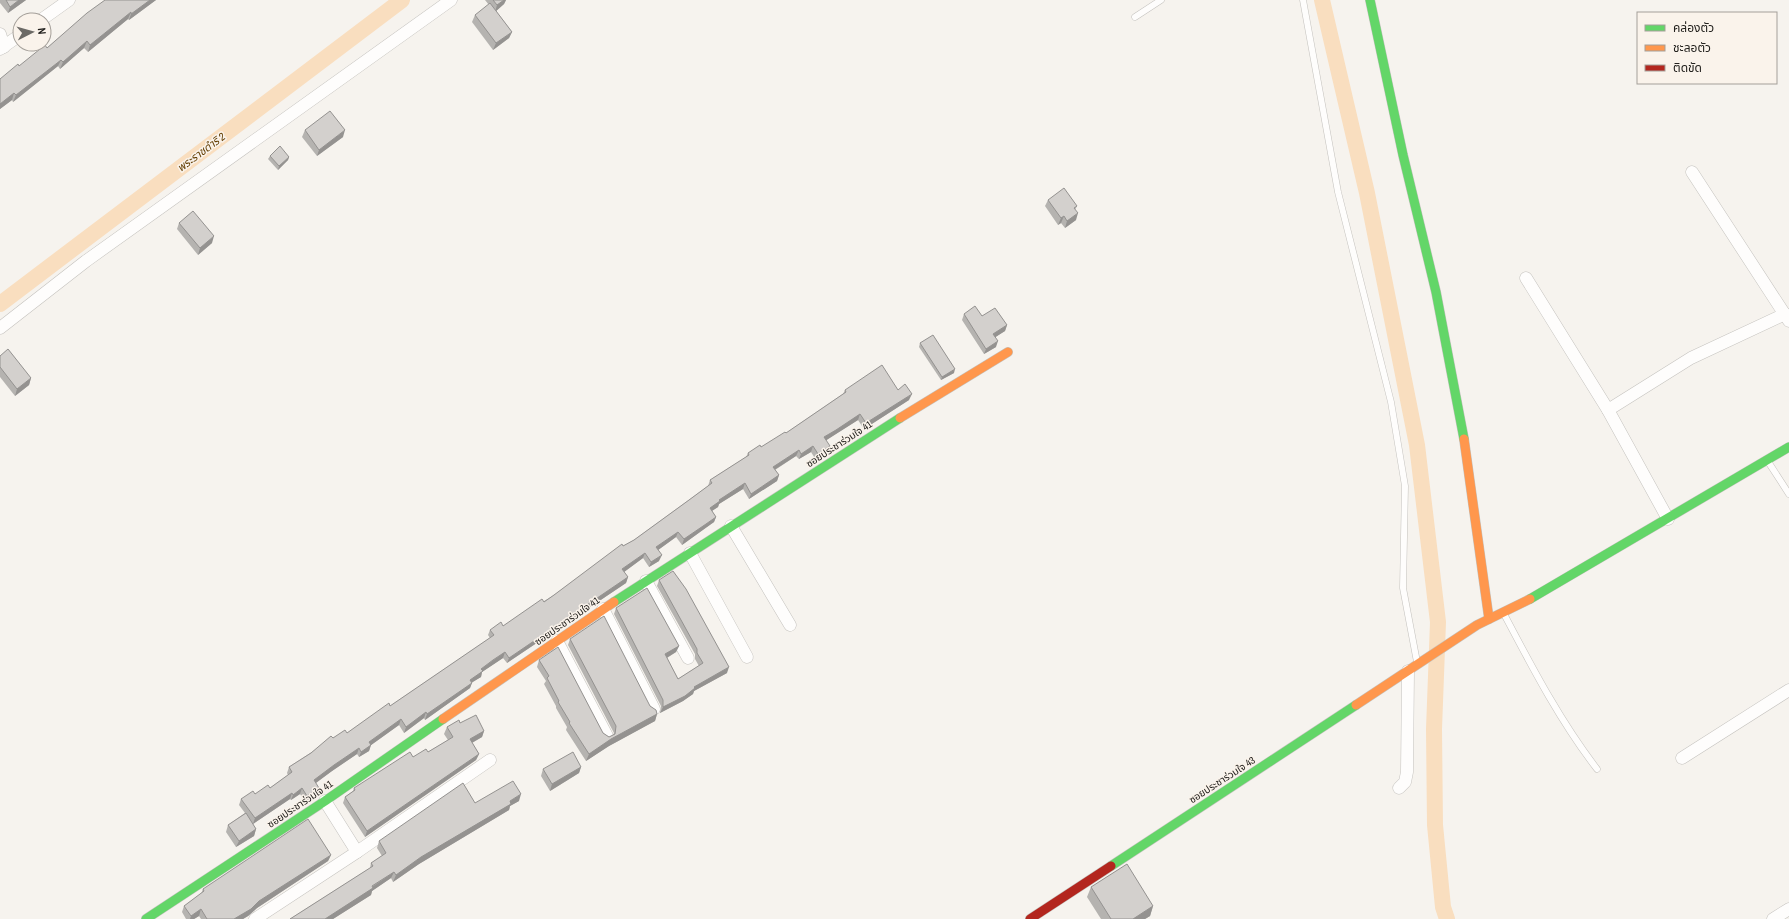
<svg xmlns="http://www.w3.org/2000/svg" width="1789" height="919" font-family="'Archivo Narrow','Noto Sans Thai',sans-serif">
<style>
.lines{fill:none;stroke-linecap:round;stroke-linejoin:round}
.canal{stroke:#f9debf;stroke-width:16}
.lane-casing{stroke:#c4c2be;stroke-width:7}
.street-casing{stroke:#c4c2be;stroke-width:13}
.fast-casing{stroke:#c4c2be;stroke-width:10}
.slow-casing{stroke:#c4c2be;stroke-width:10}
.jam-casing{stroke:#c4c2be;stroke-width:10}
.lane{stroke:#fefdfc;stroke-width:6}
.street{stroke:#fefdfc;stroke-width:12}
.fast{stroke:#63d668;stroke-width:9}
.slow{stroke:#ff974d;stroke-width:9}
.jam{stroke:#b3261e;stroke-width:9}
.wall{fill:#b5b3b0}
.shaded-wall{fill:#949290}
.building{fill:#d3d0cd;stroke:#949290}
.labels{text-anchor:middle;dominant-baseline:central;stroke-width:3;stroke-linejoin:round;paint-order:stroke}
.street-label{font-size:10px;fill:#22201d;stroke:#faf3eb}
.water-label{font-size:11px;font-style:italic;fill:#633d00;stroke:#faf3eb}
</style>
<rect width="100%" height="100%" fill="#f6f3ee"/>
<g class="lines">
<g class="canal">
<polyline points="1322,0 1367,193 1417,445 1438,622 1434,729 1435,825 1443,907 1447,919"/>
<polyline points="0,304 402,0"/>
</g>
<g class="lane-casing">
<g id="lane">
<polyline points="1303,0 1338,192 1391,402 1405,486 1403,588 1417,662"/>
<polyline points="1135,17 1161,0"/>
<polyline points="1767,460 1789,494"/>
<path d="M1504,614C1532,667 1560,721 1597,769"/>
</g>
</g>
<g class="street-casing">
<g id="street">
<polyline points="41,20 69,0"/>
<polyline points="0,34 4,47"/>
<polyline points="0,49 20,35"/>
<polyline points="1692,172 1789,321"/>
<polyline points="1526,278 1608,410 1668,519"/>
<polyline points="0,328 86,261 451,0"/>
<polyline points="1608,410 1691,358 1785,314"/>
<polyline points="731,526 790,625"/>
<polyline points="690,553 747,657"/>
<polyline points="646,581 688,658"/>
<polyline points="603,609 654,709"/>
<polyline points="557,641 607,736"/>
<polyline points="1682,758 1789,690"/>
<polyline points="1399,788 1405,782 1407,772 1408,671"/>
<polyline points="325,801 357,852"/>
<polyline points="255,919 357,852 490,760"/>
<polyline points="1773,919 1789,909"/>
</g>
</g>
<g class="fast-casing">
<g id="fast">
<polyline points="1370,0 1403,155 1436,292 1464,439"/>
<polyline points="1530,599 1789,447"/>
<polyline points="614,602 900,418"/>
<polyline points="1111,866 1356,705"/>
<polyline points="146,919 325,801 443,719"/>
</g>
</g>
<g class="slow-casing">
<g id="slow">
<polyline points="900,418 1008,352"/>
<polyline points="1464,439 1489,619"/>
<polyline points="1356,705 1477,625 1530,599"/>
<polyline points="443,719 614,602"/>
</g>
</g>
<g class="jam-casing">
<polyline id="jam" points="1030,919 1111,866"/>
</g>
<use href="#lane" class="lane"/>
<use href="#street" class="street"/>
<use href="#fast" class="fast"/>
<use href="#slow" class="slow"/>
<use href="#jam" class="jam"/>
</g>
<g class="wall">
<polygon points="0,0 26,0 8,13 0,3"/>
<polygon points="105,0 156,0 129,20 128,19 88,52 84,48 60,69 58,66 13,102 12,100 0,109 0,79 47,48"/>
<polygon points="485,0 506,0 504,4 496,11 512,32 509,38 493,50 472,22 475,15 489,5"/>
<polygon points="305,130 343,137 317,156 302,137"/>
<polygon points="270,156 289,157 288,160 278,170 268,159"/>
<polygon points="1048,200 1077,206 1075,210 1076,220 1065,228 1061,223 1058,225 1045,206"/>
<polygon points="179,223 212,243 198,255 177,229"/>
<polygon points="964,314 982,316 1007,325 1005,331 995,337 996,347 984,354 962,320"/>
<polygon points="920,343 954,373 941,380 919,347"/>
<polygon points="0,356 31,378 29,385 15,396 0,377"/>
<polygon points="845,390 898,390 909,400 864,429 858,420 826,440 828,452 816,460 811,452 799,459 796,456 775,470 779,475 777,481 749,499 743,489 719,504 718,507 712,511 716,517 714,522 704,529 682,545 676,537 658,550 659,561 649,567 643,558 624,572 628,577 626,583 507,663 503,658 482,672 481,677 472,682 470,688 425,720 424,718 404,733 399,725 371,745 369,751 359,757 357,754 332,771 315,783 319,788 317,794 305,802 300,794 291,800 290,799 253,824 256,829 254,836 236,847 226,832 228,825 245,813 239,805 241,799 270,788 288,775 287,773 289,767 333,738 347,733 390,706 490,638 488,635 490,630 503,626 554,595 623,546 634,540 708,486 710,480 746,457 748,453 761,447 786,433 843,394"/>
<polygon points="659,580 727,673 694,691 693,694 683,701 660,713 661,706 614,614 616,608 679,646 676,652 667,658 678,679 699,666 695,659 695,654 657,586"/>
<polygon points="570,639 650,706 657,714 655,721 609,746 586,761 566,730 567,727 556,708 556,706 544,684 546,681 537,667 539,660 603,733 609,737 613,735 614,733 568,645"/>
<polygon points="460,723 484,731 482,737 472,743 479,754 476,760 365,837 343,803 345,797 353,791 354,788 413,757 428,752 448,740 444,734 447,727"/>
<polygon points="581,767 579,773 550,791 541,776 543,769"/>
<polygon points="519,801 510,806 509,810 419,864 393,882 391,878 372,891 371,895 333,919 290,919 370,868 371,863 382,856 377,848 379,841 475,803"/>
<polygon points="331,855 328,861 257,908 248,916 243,919 201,919 199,916 194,919 186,919 182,912 184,906 201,894 203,889"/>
<polygon points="1091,887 1153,906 1150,916 1145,919 1101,919 1087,897"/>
</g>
<g class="shaded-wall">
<polygon points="19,0 26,0 8,13 10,7"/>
<polygon points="150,0 156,0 129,20 131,14"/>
<polygon points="504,0 506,0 504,4 495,12 497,5"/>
<polygon points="131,12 128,19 88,52 90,45"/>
<polygon points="512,32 509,38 493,50 496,43"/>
<polygon points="87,41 84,48 60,69 63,62"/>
<polygon points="61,60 58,66 13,102 16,95"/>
<polygon points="14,93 12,100 0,109 0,104"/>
<polygon points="345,130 343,137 317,156 319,150"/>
<polygon points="289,157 288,160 278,170 279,166"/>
<polygon points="1078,213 1076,220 1065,228 1067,221"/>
<polygon points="1064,216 1061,223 1058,225 1061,218"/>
<polygon points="214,236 212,243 198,255 200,248"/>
<polygon points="1007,325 1005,331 991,340 993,334"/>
<polygon points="998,341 996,347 984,354 986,349"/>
<polygon points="955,369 954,373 941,380 942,377"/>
<polygon points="31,378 29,385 15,396 17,389"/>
<polygon points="912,394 909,400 864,429 866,423"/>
<polygon points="860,414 858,420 822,443 824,437"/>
<polygon points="813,446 811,452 799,459 801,454"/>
<polygon points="830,446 828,452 816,460 818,454"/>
<polygon points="799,450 796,456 771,472 773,467"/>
<polygon points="779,475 777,481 749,499 751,494"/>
<polygon points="745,483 743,489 719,504 718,507 707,514 710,508 719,500"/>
<polygon points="716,517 714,522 682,545 684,539"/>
<polygon points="678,532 676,537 654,553 656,547"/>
<polygon points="645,553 643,558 620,575 622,569"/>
<polygon points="662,555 659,561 649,567 651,562"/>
<polygon points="628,577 626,583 507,663 509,658"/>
<polygon points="679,646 676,652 663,660 665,654"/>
<polygon points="505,652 503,658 482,672 481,677 468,685 470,680 481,669"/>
<polygon points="729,667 727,673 694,691 693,694 683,701 660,713 663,707 694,687"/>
<polygon points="472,683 470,688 425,720 427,714"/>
<polygon points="426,712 424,718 404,733 406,727"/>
<polygon points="657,714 655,721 609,746 586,761 589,754 611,739"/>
<polygon points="401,719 399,725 367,748 369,742"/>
<polygon points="484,731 482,737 468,745 470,739"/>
<polygon points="371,745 369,751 359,757 361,752"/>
<polygon points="359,748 357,754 332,771 312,786 314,780 334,765"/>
<polygon points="479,754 476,760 365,837 367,831"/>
<polygon points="581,767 579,773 550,791 552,784"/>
<polygon points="302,788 300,794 291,800 293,795"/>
<polygon points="319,788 317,794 305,802 307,796"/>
<polygon points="292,793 290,799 253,824 255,818"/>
<polygon points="521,794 519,801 510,806 509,810 419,864 393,882 396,875 421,857"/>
<polygon points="256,829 254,836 236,847 239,841"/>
<polygon points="331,855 328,861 257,908 248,916 243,919 234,919 259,901"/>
<polygon points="394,872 391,878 372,891 371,895 333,919 325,919"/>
<polygon points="1153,906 1150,916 1145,919 1133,919"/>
<polygon points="201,909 199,916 194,919 190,919 191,916"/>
</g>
<g class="building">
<polygon points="6,0 19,0 10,7"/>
<polygon points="105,0 150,0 131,14 131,12 90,45 87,41 63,62 61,60 16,95 14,93 0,104 0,79 18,64 19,66 45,45 47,48 87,13"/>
<polygon points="493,0 504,0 497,5"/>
<polygon points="490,3 512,32 496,43 475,15"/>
<polygon points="330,111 345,130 319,150 305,130"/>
<polygon points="280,146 289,157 279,166 270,156"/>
<polygon points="1064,188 1077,206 1074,208 1078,213 1067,221 1064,216 1061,218 1048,200"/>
<polygon points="193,211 214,236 200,248 179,223"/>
<polygon points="975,306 982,316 995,308 1007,325 993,334 998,341 986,349 964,314"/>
<polygon points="933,335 955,369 942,377 920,343"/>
<polygon points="8,349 31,378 17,389 0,367 0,356"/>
<polygon points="882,365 898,390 905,384 912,394 866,423 860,414 836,430 824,437 830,446 818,454 813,446 801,454 799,450 773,467 779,475 751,494 745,483 719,500 720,501 710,508 716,517 706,524 684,539 678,532 656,547 662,555 651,562 645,553 622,569 628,577 509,658 505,652 493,660 481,669 483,671 470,680 472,683 427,714 426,712 406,727 401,719 369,742 371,745 361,752 359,748 334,765 314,780 319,788 307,796 302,788 293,795 292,793 255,818 241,799 253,791 255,794 268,785 270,788 292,772 289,767 311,753 331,736 333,738 345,730 347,733 389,703 390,706 494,635 490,630 501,622 503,626 542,599 544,602 554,595 622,544 623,546 634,540 689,500 712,483 710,480 749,455 748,453 760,445 761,447 785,432 786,433 846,392 845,390"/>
<polygon points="673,571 686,589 729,667 694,687 695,688 685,696 663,707 663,700 616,608 647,588 679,646 665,654 678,679 703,663 697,653 697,649 659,580"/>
<polygon points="604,616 650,706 656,710 657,714 611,739 589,754 569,723 570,722 558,702 559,701 547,678 549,676 539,660 558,647 603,733 609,737 615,734 616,726 570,639"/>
<polygon points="476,715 484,731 470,739 479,754 367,831 345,797 355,790 354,788 410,752 413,757 426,749 428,752 453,737 447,727 459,720 460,723"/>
<polygon points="573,752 581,767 552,784 543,769"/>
<polygon points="513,781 521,794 510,801 511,804 421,857 396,875 394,872 372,886 373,888 325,919 290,919 373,866 371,863 386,853 379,841 463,783 475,803"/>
<polygon points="246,813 256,829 239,841 228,825"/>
<polygon points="308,819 331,855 259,901 251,909 234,919 207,919 201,909 191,916 184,906 204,891 203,889"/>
<polygon points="1127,864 1153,906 1133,919 1111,919 1091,887"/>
</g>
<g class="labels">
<g class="street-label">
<text transform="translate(839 444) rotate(-33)">ซอยประชาร่วมใจ 41</text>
<text transform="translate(567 621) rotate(-35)">ซอยประชาร่วมใจ 41</text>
<text transform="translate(1222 780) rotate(-33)">ซอยประชาร่วมใจ 43</text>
<text transform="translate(300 804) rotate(-34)">ซอยประชาร่วมใจ 41</text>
</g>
<g class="water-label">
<text transform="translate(201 152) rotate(-37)">พระราชดำริ 2</text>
</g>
</g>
<rect x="1637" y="12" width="140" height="72" fill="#faf3eb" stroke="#a49f99"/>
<rect x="1645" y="25" width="20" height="6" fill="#63d668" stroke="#a49f99"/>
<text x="1673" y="32" font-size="12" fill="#22201d">คล่องตัว</text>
<rect x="1645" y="45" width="20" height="6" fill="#ff974d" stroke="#a49f99"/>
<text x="1673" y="52" font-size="12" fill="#22201d">ชะลอตัว</text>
<rect x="1645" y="65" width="20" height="6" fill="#b3261e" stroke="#a49f99"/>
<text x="1673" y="72" font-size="12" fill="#22201d">ติดขัด</text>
<g transform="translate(32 32) rotate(84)"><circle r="19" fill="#faf3eb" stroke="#a49f99"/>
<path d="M0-3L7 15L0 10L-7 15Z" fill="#6c6a66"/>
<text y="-6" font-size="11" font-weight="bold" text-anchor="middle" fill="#22201d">N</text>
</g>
</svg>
